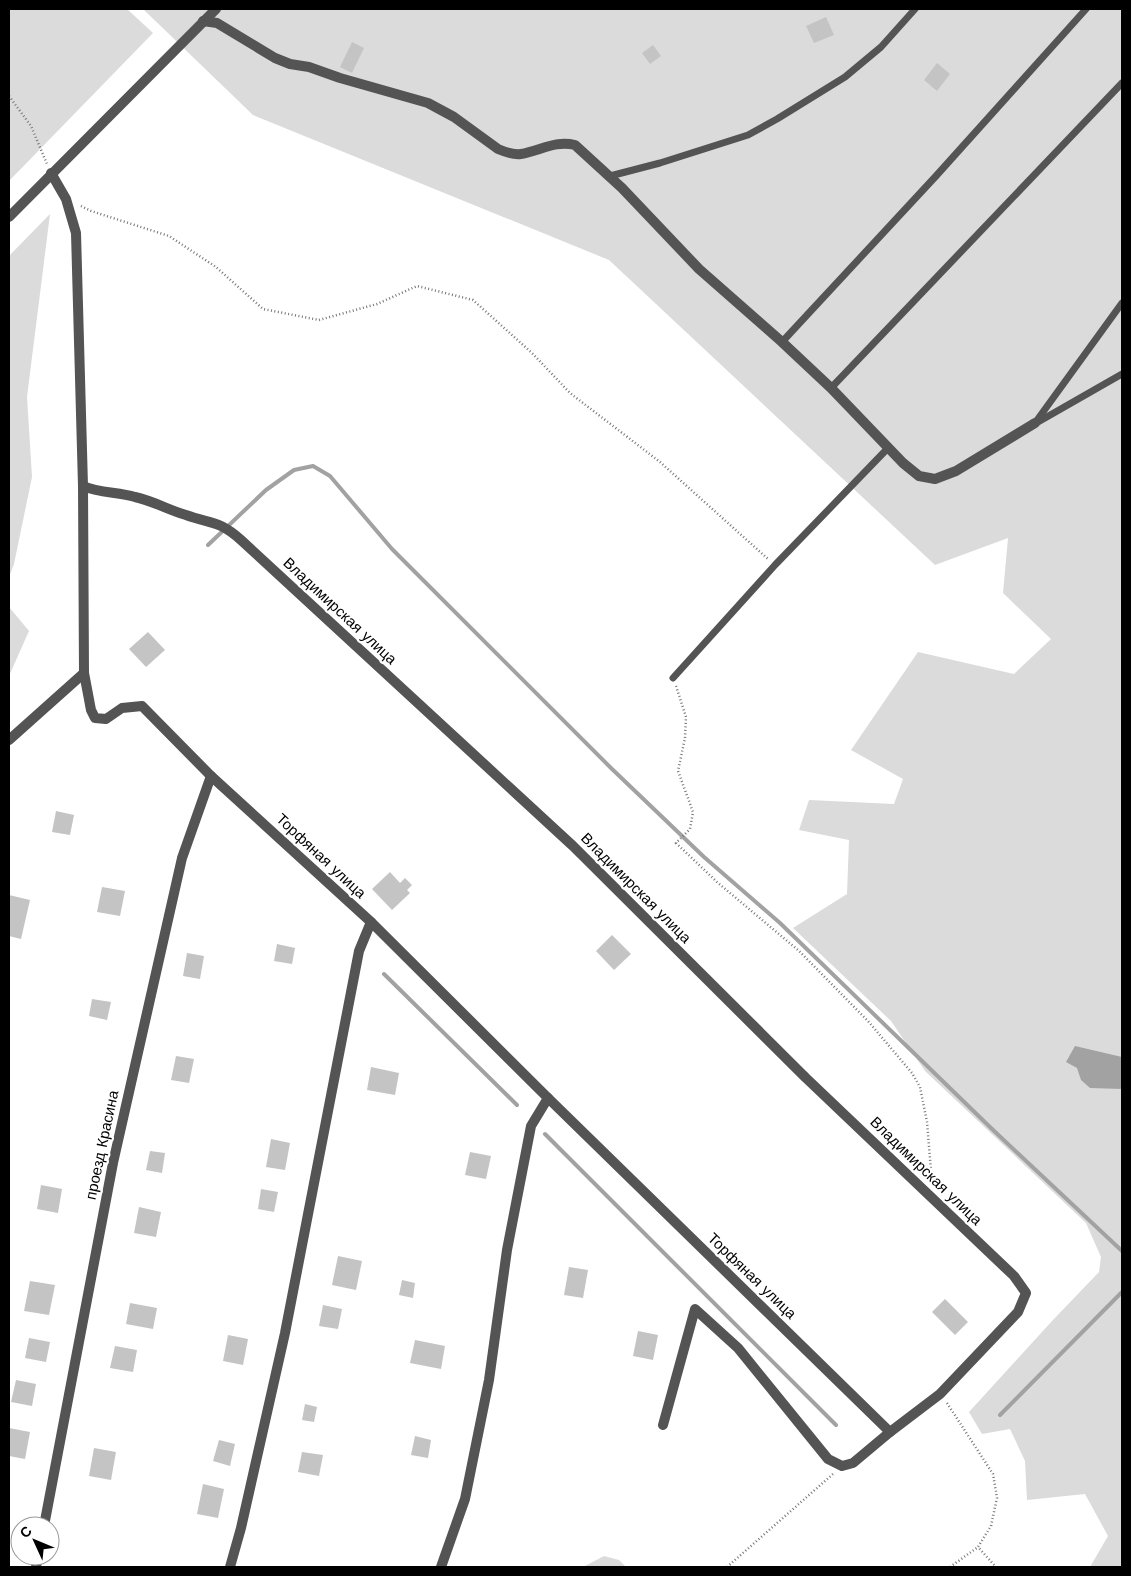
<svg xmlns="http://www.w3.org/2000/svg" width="1131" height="1576" font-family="'Work Sans',sans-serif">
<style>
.green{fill:#dbdbdb}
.water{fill:#a2a2a2}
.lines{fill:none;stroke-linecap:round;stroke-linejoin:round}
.stream{stroke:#a2a2a2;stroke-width:4}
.building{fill:#c4c4c4}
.path{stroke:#767676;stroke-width:2.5;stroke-dasharray:1 2.5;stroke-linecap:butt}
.service{stroke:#545454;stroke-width:7}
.minor{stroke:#545454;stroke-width:10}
.labels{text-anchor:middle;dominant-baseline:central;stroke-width:4.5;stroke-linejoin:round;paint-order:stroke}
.street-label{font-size:15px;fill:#000;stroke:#fff}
</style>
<rect width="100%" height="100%" fill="#fff"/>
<g class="green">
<polygon points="9,9 127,9 153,33 9,181"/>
<polygon points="143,9 1122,9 1122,1567 1090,1567 1108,1536 1085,1494 1027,1500 1025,1461 1010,1429 982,1434 969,1412 1052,1321 1099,1272 1101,1257 1086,1223 925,1071 891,1021 793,928 847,894 849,840 799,830 809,800 894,804 903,779 851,750 918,652 1014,674 1051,639 1003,593 1008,538 935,565 609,260 253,115"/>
<polygon points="50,214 27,397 32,477 14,564 9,577 9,256"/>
<polygon points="9,607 29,631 9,676"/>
<polygon points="604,1556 619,1560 626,1567 583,1567"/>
</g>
<polygon class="water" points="1075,1046 1122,1057 1122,1089 1090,1088 1081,1080 1077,1068 1066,1062"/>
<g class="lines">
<g class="stream">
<polyline points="208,545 266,490 294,470 313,466 330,476 392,549 612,769 704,857 780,923 992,1129 1122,1251"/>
<polyline points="384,974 517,1105"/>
<polyline points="545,1134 836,1425"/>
<polyline points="1000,1415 1122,1292"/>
</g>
</g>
<g class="building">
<polygon points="826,17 834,35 814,43 806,26"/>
<polygon points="352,42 364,48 352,73 340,67"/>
<polygon points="653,45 661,56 650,64 642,53"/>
<polygon points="937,63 950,74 937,91 924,80"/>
<polygon points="148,632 165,650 146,667 129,649"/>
<polygon points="56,811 74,815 70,835 52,832"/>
<polygon points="390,872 400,883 405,878 412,885 407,890 410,893 392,910 372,889"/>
<polygon points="102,887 125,891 120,916 97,912"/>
<polygon points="9,895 30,900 21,939 9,936"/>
<polygon points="612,935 631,954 614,970 596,951"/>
<polygon points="277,944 295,948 292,964 274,961"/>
<polygon points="187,953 204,956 200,979 183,976"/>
<polygon points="92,999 111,1002 107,1020 89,1016"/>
<polygon points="176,1056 194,1059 189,1083 171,1080"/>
<polygon points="371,1067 399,1073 395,1095 367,1090"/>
<polygon points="271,1139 290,1143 285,1170 266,1167"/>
<polygon points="150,1151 165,1153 162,1173 146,1170"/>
<polygon points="470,1152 491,1156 486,1179 465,1175"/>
<polygon points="41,1185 62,1189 58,1213 37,1209"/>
<polygon points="261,1189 278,1192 274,1212 258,1209"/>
<polygon points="139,1207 161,1212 156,1237 134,1233"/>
<polygon points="338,1256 362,1261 356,1290 332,1285"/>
<polygon points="569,1267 588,1270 583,1298 564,1295"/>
<polygon points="402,1280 415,1283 413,1298 399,1295"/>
<polygon points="30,1281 55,1285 49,1315 24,1311"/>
<polygon points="945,1299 968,1322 955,1335 932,1312"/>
<polygon points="130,1303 157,1308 153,1329 126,1324"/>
<polygon points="323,1305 342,1309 338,1329 319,1326"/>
<polygon points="638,1331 658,1335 653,1360 633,1356"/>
<polygon points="228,1335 248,1339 243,1365 223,1361"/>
<polygon points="29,1338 50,1342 46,1362 25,1358"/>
<polygon points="415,1340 445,1346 441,1369 410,1363"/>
<polygon points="115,1346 137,1350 133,1372 110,1368"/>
<polygon points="16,1380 36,1384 32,1406 11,1402"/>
<polygon points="305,1404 317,1407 314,1422 302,1420"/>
<polygon points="9,1428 30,1432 25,1459 9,1456"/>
<polygon points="415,1436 431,1440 428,1458 411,1455"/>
<polygon points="219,1440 235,1444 230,1466 213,1461"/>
<polygon points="94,1448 116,1452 111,1480 89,1476"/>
<polygon points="302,1452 323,1455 319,1476 298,1472"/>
<polygon points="203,1484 224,1489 218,1518 197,1514"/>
</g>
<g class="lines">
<g class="path">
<polyline points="9,96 31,126 47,164"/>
<polyline points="81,206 91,211 169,236 216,267 263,309 319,320 377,304 417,286 473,300 532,353 570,393 660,462 768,559"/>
<polyline points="676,686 686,717 685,738 678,771 693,812 690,829 676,843 717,882 798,950 868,1021 912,1073 920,1087 927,1122 931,1171 939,1187"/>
<polyline points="947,1403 993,1474 997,1498 991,1526 978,1547 996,1567"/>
<polyline points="727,1567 833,1474"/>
<polyline points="950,1567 978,1547"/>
</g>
<g class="service">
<polyline points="610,176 660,163 748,135 777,119 845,77 881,47 915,9"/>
<polyline points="782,342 936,176 1086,9"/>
<polyline points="831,388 1122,83"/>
<polyline points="1038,422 1122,374"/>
<polyline points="1035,423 1122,303"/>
<polyline points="673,678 775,565 889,447"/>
</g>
<g class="minor">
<path d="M203,21L217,23L275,58L290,64L309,67L340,78L428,103L454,117L498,149C505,152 514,155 521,154C540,151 555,140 575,145L622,188L699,269L782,342L831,388L903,463L919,476L935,479L956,471L1035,423"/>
<polyline points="51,173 66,199 76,233 83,486 84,673 91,710 95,718 106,719 122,708 142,706 211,776 371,922 548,1098 531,1126 507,1250 489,1380 465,1499 441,1567"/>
<polyline points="9,217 216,9"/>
<path d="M83,486C99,493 118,492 135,497C153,501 169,510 186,515C211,524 219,520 241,540L573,846L806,1078L1014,1276L1026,1293L1018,1312L940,1394L890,1432L548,1098"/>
<polyline points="9,740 84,673"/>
<polyline points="663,1425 695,1309 738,1348 828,1459 842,1466 853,1463 890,1432"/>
<polyline points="44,1526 113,1163 182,858 211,776"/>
<polyline points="36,1567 38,1556"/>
<polyline points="230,1567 241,1528 285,1333 359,951 371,922"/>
</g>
</g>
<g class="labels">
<g class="street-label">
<text transform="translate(340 611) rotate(43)">Владимирская улица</text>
<text transform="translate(321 856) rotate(43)">Торфяная улица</text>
<text transform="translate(636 888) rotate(45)">Владимирская улица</text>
<text transform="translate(102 1145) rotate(-78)">проезд Красина</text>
<text transform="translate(926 1171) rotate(44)">Владимирская улица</text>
<text transform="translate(752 1276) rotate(44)">Торфяная улица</text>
</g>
</g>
<rect width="1131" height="1576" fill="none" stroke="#000000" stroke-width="20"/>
<g transform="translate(35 1541) rotate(314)"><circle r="24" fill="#ffffff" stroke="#999999"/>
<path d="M0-4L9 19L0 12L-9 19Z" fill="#000000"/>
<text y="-8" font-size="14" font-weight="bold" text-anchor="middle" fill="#000000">С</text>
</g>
</svg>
